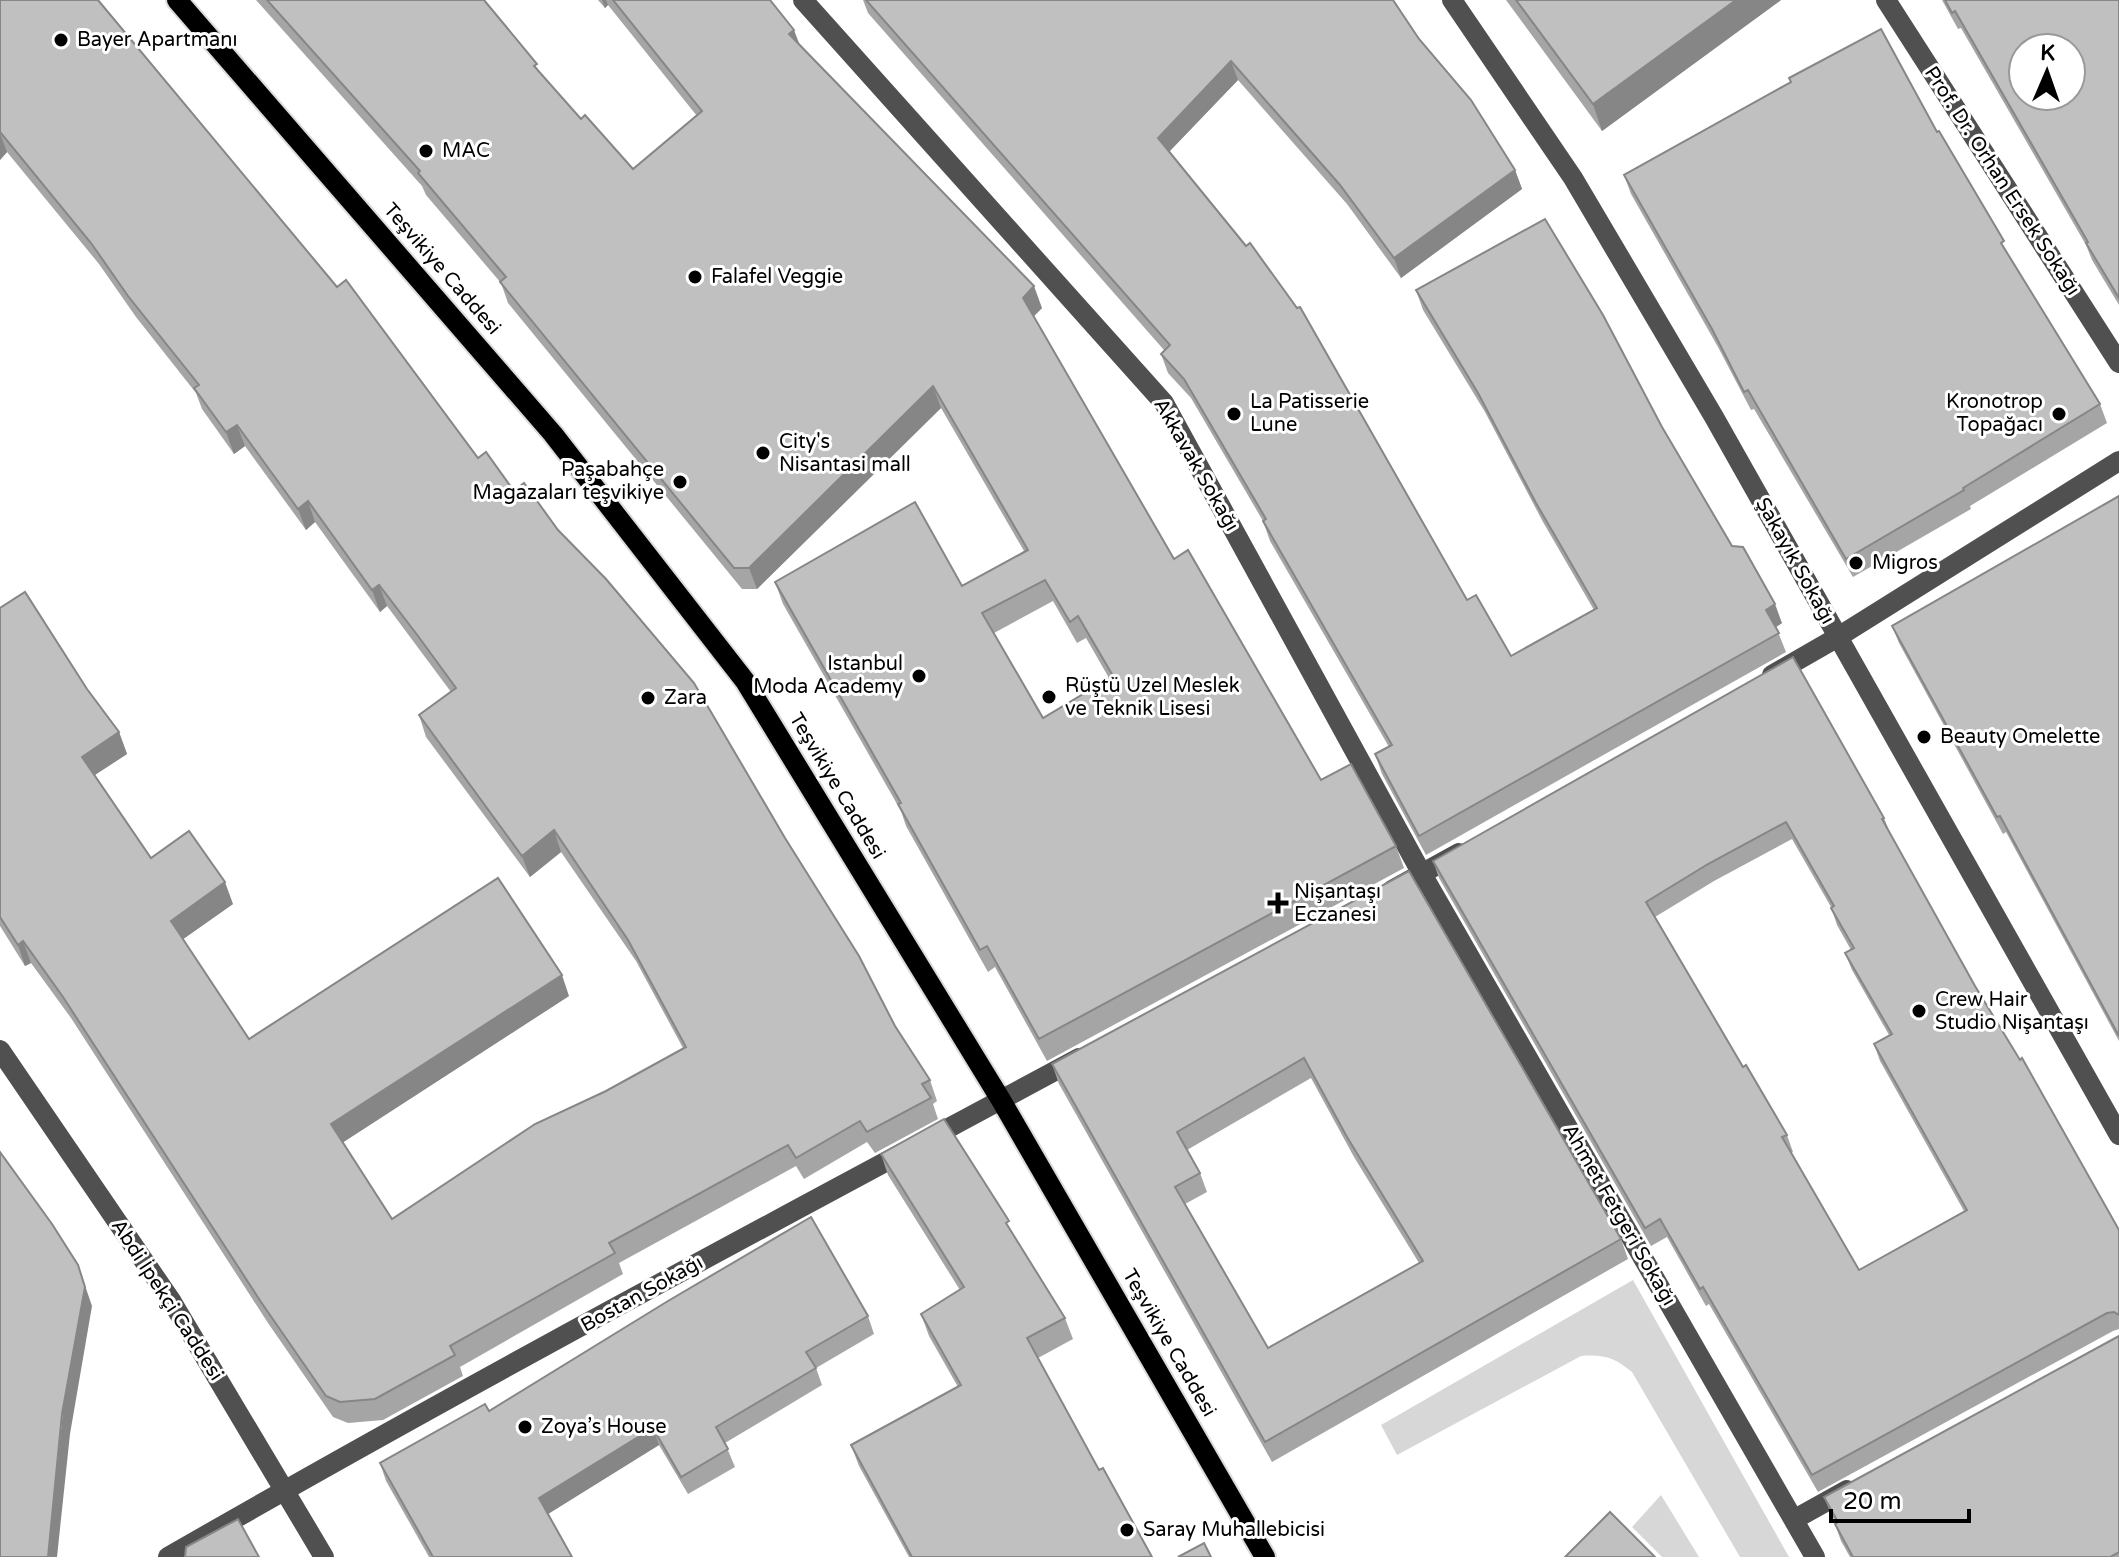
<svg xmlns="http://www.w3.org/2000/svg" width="2119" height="1557" font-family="'Varela Round',sans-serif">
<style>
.green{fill:#d7d7d7}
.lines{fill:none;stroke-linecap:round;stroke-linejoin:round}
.major-casing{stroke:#dbdbdb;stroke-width:24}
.minor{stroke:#505050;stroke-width:20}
.major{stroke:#000;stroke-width:20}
.wall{fill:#a5a5a5;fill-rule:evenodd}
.shaded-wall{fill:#868686}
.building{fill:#c0c0c0;stroke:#868686;stroke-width:2;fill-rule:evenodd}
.poi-dot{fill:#000;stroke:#fff;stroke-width:3}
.labels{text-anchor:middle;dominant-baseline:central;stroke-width:6;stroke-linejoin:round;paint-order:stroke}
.poi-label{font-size:20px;fill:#000;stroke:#fff;text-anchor:start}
.street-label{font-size:20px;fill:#000;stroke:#fff}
</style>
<rect width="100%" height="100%" fill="#fff"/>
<g class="green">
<path d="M1633,1280L1789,1557H1740L1632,1372C1615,1358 1604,1354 1581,1356L1397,1455L1381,1425Z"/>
<polygon points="1661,1495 1699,1557 1662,1557 1632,1527"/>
</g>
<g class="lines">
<g class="major-casing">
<polyline id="major" points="177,0 553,434 745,681 1001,1100 1265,1557"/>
</g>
<g class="minor">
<polyline points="803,0 1164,403 1422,874 1815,1557"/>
<polyline points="1452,0 1573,178 1714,417 2119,1135"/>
<polyline points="1886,0 2119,363"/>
<polyline points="1772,675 1838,637 2119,461"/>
<polyline points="1392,890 1459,853"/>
<polyline points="0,1050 172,1302 324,1557"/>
<polyline points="1795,1519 1847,1490"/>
<path d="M168,1557C468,1384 774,1222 1079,1058"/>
</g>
<use href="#major" class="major"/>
</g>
<g class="wall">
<polygon points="0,0 895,1026 930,1080 937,1101 933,1104 938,1119 875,1153 867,1142 804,1179 796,1166 619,1263 623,1274 460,1367 463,1376 383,1420 348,1423 333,1417 268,1323 71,1018 31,963 25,966 0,926 0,608 87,689 119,732 127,754 95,775 151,858 233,904 183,939 249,1039 569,996 343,1142 392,1219 606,1091 683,1048 636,961 561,852 530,877 426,737 419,715 451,692 387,606 380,612 315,522 306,530 245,446 234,454 202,409 196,393 136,317 99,264 7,152 0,160"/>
<path d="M256,0H484L540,72L581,119L633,169L697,116L608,5L605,8L598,0H770L799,45L1042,308L1034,316L1174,559L1321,780L1396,846L1404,868L1047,1061L995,967L988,972L906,826L901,811L783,604L775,582L962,586L1024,551L941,408L757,589H742L508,303L501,283L426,195L422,186ZM1053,601L1077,643L1086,638L1109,678L1043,718L994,633Z"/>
<polygon points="863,0 1393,0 1419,39 1515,170 1522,189 1401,278 1347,204 1238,80 1169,152 1467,600 1511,656 1594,610 1543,522 1485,412 1423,310 1416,290 1662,427 1732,546 1782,623 1776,627 1786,652 1426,855 1382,774 1375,754 1389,747 1270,541 1263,521 1191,398 1168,373 1161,354 1164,350 868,13"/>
<polygon points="1506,0 1781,0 1602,131"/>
<polygon points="1942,0 2119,0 2119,305 2092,260 2086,245 1961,28 1958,29"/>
<polygon points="1937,132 2010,258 2100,404 2107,423 1970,506 1971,509 1853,577 1754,409 1751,410 1718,347 1631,194 1624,175"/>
<polygon points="2119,496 2119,1041 2006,832 2003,834 1899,643 1892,626"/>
<path d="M1793,657L1884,818L1890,833L1975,986L2119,1230V1329L2113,1331L1818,1492L1709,1304L1706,1306L1667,1237L1651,1246L1439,878L1433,861ZM1792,839L1831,907L1837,925L1851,950L1845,953L1852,970L1889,1035L1874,1044L1880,1061L1964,1211L1859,1270L1791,1153L1793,1152L1787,1135L1743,1067L1655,917L1714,881Z"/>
<path d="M1409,871L1621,1239L1628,1259L1272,1462L1059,1084L1052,1064ZM1311,1078L1354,1157L1419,1263L1268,1348L1185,1204L1207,1192L1200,1173L1187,1150Z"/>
<polygon points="881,1154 1014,1236 1065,1318 1073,1339 1038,1358 1099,1470 1152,1557 909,1557 859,1466 851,1445 958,1387 929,1336 921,1314 960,1290 888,1175"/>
<polygon points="868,1316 874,1334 816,1368 822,1385 725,1443 735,1467 688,1494 659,1445 547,1514 572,1557 429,1557 386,1481 380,1463 489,1411"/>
<polygon points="2119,1336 2119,1557 1850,1557 1841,1541 1835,1524 1836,1523 1831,1514 1824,1497"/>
</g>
<g class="shaded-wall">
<polygon points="602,0 606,0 608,5 605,8"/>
<polygon points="1736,0 1781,0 1602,131 1593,104"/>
<polygon points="794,30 802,51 789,34"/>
<polygon points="1231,61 1238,80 1164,157 1158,138"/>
<polygon points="0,133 7,152 0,160"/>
<polygon points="1515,170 1522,189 1401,278 1394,258"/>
<polygon points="1034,286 1042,308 1031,319 1023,298"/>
<polygon points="933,386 941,408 757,589 749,568"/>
<polygon points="237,425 245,446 234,454 226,432"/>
<polygon points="308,501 315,522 306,530 298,509"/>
<polygon points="379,585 387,606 380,612 372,590"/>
<polygon points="1775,604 1782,623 1773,629 1766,610"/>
<polygon points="119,732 127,754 90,778 82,757"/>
<polygon points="554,830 561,852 530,877 522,856"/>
<polygon points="225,882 233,904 179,942 171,921"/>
<polygon points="23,941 31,963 25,966 18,945"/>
<polygon points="562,975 569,996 339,1145 331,1124"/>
<polygon points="78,1265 92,1306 70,1434 57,1557 48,1557"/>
<polygon points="653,1428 659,1445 545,1516 539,1498"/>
</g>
<g class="building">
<polygon points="0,0 98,0 337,287 346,280 478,458 486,452 514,491 524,483 558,530 606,579 694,683 785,838 859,956 895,1026 930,1080 922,1084 931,1098 867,1132 860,1121 796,1158 788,1145 609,1243 615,1253 450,1346 455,1355 375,1399 340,1402 326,1396 261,1302 63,997 23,941 18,945 0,917 0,608 25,592 87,689 119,732 82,757 151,858 189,831 225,882 171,921 249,1039 498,878 562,975 331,1124 392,1219 535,1124 606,1091 686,1047 628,940 554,830 522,856 419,715 456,688 418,636 379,585 372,590 308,501 298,509 237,425 226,432 194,388 199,385 128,296 91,243 0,132"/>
<path d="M267,0H484L537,64L534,66L581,119L585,115L633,169L702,111L613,0H770L794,30L789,34L1034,286L1023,298L1174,559L1188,550L1321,780L1351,764L1396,846L1039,1039L987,946L980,950L898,804L901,803L775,582L915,502L962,586L1028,550L933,386L749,568H734L500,282L506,277L418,173L420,171ZM1045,580L1070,622L1078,616L1113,676L1043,718L982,613Z"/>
<polygon points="866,0 1393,0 1419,39 1471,100 1515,170 1394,258 1340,185 1231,61 1158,138 1246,246 1250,243 1297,308 1300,307 1467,600 1476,595 1511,656 1597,608 1536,503 1478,393 1416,290 1545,219 1603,315 1662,427 1732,546 1743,547 1775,604 1766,610 1779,633 1419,836 1375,754 1392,745 1263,521 1266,519 1184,379 1161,354 1170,345"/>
<polygon points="1516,0 1736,0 1593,104"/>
<path d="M1945,0H2119V298L2086,243L2088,242L1955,11L1952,13ZM2023,48H2071V96H2023Z"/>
<polygon points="1881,29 1937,132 1939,131 2004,241 2001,243 2100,404 1963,488 1964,490 1846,559 1748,390 1744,392 1712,329 1624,175 1791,82 1789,78"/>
<polygon points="2119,496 2119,1036 2000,816 1997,817 1892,626"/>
<path d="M1793,657L1884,818L1882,819L1975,986L2020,1060L2022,1058L2119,1230V1315L2114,1312L2107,1313L1812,1475L1703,1287L1700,1289L1660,1219L1645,1228L1433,861ZM1786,822L1834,906L1831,908L1854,948L1845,953L1892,1034L1874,1044L1967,1210L1859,1270L1782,1137L1787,1135L1746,1065L1743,1067L1646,902L1708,864Z"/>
<path d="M1409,871L1621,1239L1265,1442L1052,1064ZM1304,1058L1347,1137L1423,1261L1268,1348L1175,1187L1200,1173L1177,1132Z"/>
<polygon points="944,1119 1009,1221 1006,1223 1065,1318 1027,1338 1099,1470 1103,1468 1152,1557 912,1557 851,1445 961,1385 921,1314 964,1287 881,1154"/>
<polygon points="0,1152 52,1224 78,1265 85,1287 62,1414 48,1557 0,1557"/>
<polygon points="811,1217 868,1316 806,1352 816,1368 716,1427 728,1449 681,1477 653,1428 539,1498 572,1557 433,1557 380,1463 485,1404 489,1411 668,1301"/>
<polygon points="2119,1336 2119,1552 2110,1557 1853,1557 1835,1524 1838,1522 1824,1497"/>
<polygon points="1610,1512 1655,1557 1565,1557"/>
<polygon points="238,1519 259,1557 185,1557 186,1547"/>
<polygon points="1204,1543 1211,1557 1178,1557"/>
</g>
<g class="poi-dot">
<circle cx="61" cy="40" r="8"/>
<circle cx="426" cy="151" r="8"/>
<circle cx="695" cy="277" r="8"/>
<circle cx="1234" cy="414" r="8"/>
<circle cx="2059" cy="414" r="8"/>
<circle cx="763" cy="453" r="8"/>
<circle cx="680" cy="482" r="8"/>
<circle cx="1856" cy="563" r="8"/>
<circle cx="919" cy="676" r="8"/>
<circle cx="1049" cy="697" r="8"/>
<circle cx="648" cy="698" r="8"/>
<circle cx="1924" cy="737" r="8"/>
<path d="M1274 891h8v8h8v8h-8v8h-8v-8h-8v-8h8z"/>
<circle cx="1919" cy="1011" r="8"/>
<circle cx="525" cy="1427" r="8"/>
<circle cx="1127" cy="1530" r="8"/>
</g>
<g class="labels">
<g class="poi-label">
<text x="77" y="40">Bayer Apartmanı</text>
<text x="442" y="151">MAC</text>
<text x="711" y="277">Falafel Veggie</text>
<text x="1250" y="402">La Patisserie<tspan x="1250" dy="23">Lune</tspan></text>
<text x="2043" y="402" text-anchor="end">Kronotrop<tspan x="2043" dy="23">Topağacı</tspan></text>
<text x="779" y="442">City's<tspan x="779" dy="23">Nisantasi mall</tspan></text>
<text x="664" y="470" text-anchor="end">Paşabahçe<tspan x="664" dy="23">Magazaları teşvikiye</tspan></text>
<text x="1872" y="563">Migros</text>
<text x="903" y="664" text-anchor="end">Istanbul<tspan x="903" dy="23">Moda Academy</tspan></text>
<text x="1065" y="686">Rüştü Uzel Meslek<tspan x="1065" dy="23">ve Teknik Lisesi</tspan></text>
<text x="664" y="698">Zara</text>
<text x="1940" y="737">Beauty Omelette</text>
<text x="1294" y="892">Nişantaşı<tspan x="1294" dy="23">Eczanesi</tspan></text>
<text x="1935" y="1000">Crew Hair<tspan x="1935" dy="23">Studio Nişantaşı</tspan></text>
<text x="541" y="1427">Zoya’s House</text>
<text x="1143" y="1530">Saray Muhallebicisi</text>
</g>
<g class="street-label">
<text transform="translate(2002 181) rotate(57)">Prof. Dr. Orhan Ersek Sokağı</text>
<text transform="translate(442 269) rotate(49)">Teşvikiye Caddesi</text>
<text transform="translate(1196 465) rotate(60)">Akkavak Sokağı</text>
<text transform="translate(1795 561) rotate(61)">Şakayık Sokağı</text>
<text transform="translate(837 786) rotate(59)">Teşvikiye Caddesi</text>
<text transform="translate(1619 1215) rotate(60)">Ahmet Fetgeri Sokağı</text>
<text transform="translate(642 1294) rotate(-29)">Bostan Sokağı</text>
<text transform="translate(167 1300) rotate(57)">Abdi İpekçi Caddesi</text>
<text transform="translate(1169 1343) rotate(60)">Teşvikiye Caddesi</text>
</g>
</g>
<g transform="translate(2047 72) rotate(2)"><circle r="38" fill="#ffffff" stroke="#999999" stroke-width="2"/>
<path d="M0-6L14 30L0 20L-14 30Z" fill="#000000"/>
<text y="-12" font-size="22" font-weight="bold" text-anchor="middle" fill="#000000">K</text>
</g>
<path d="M1831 1509v12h138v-12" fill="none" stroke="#000000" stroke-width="4"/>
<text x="1843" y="1509" font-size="24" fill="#000000" stroke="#ffffff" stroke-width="6" paint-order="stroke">20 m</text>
</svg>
